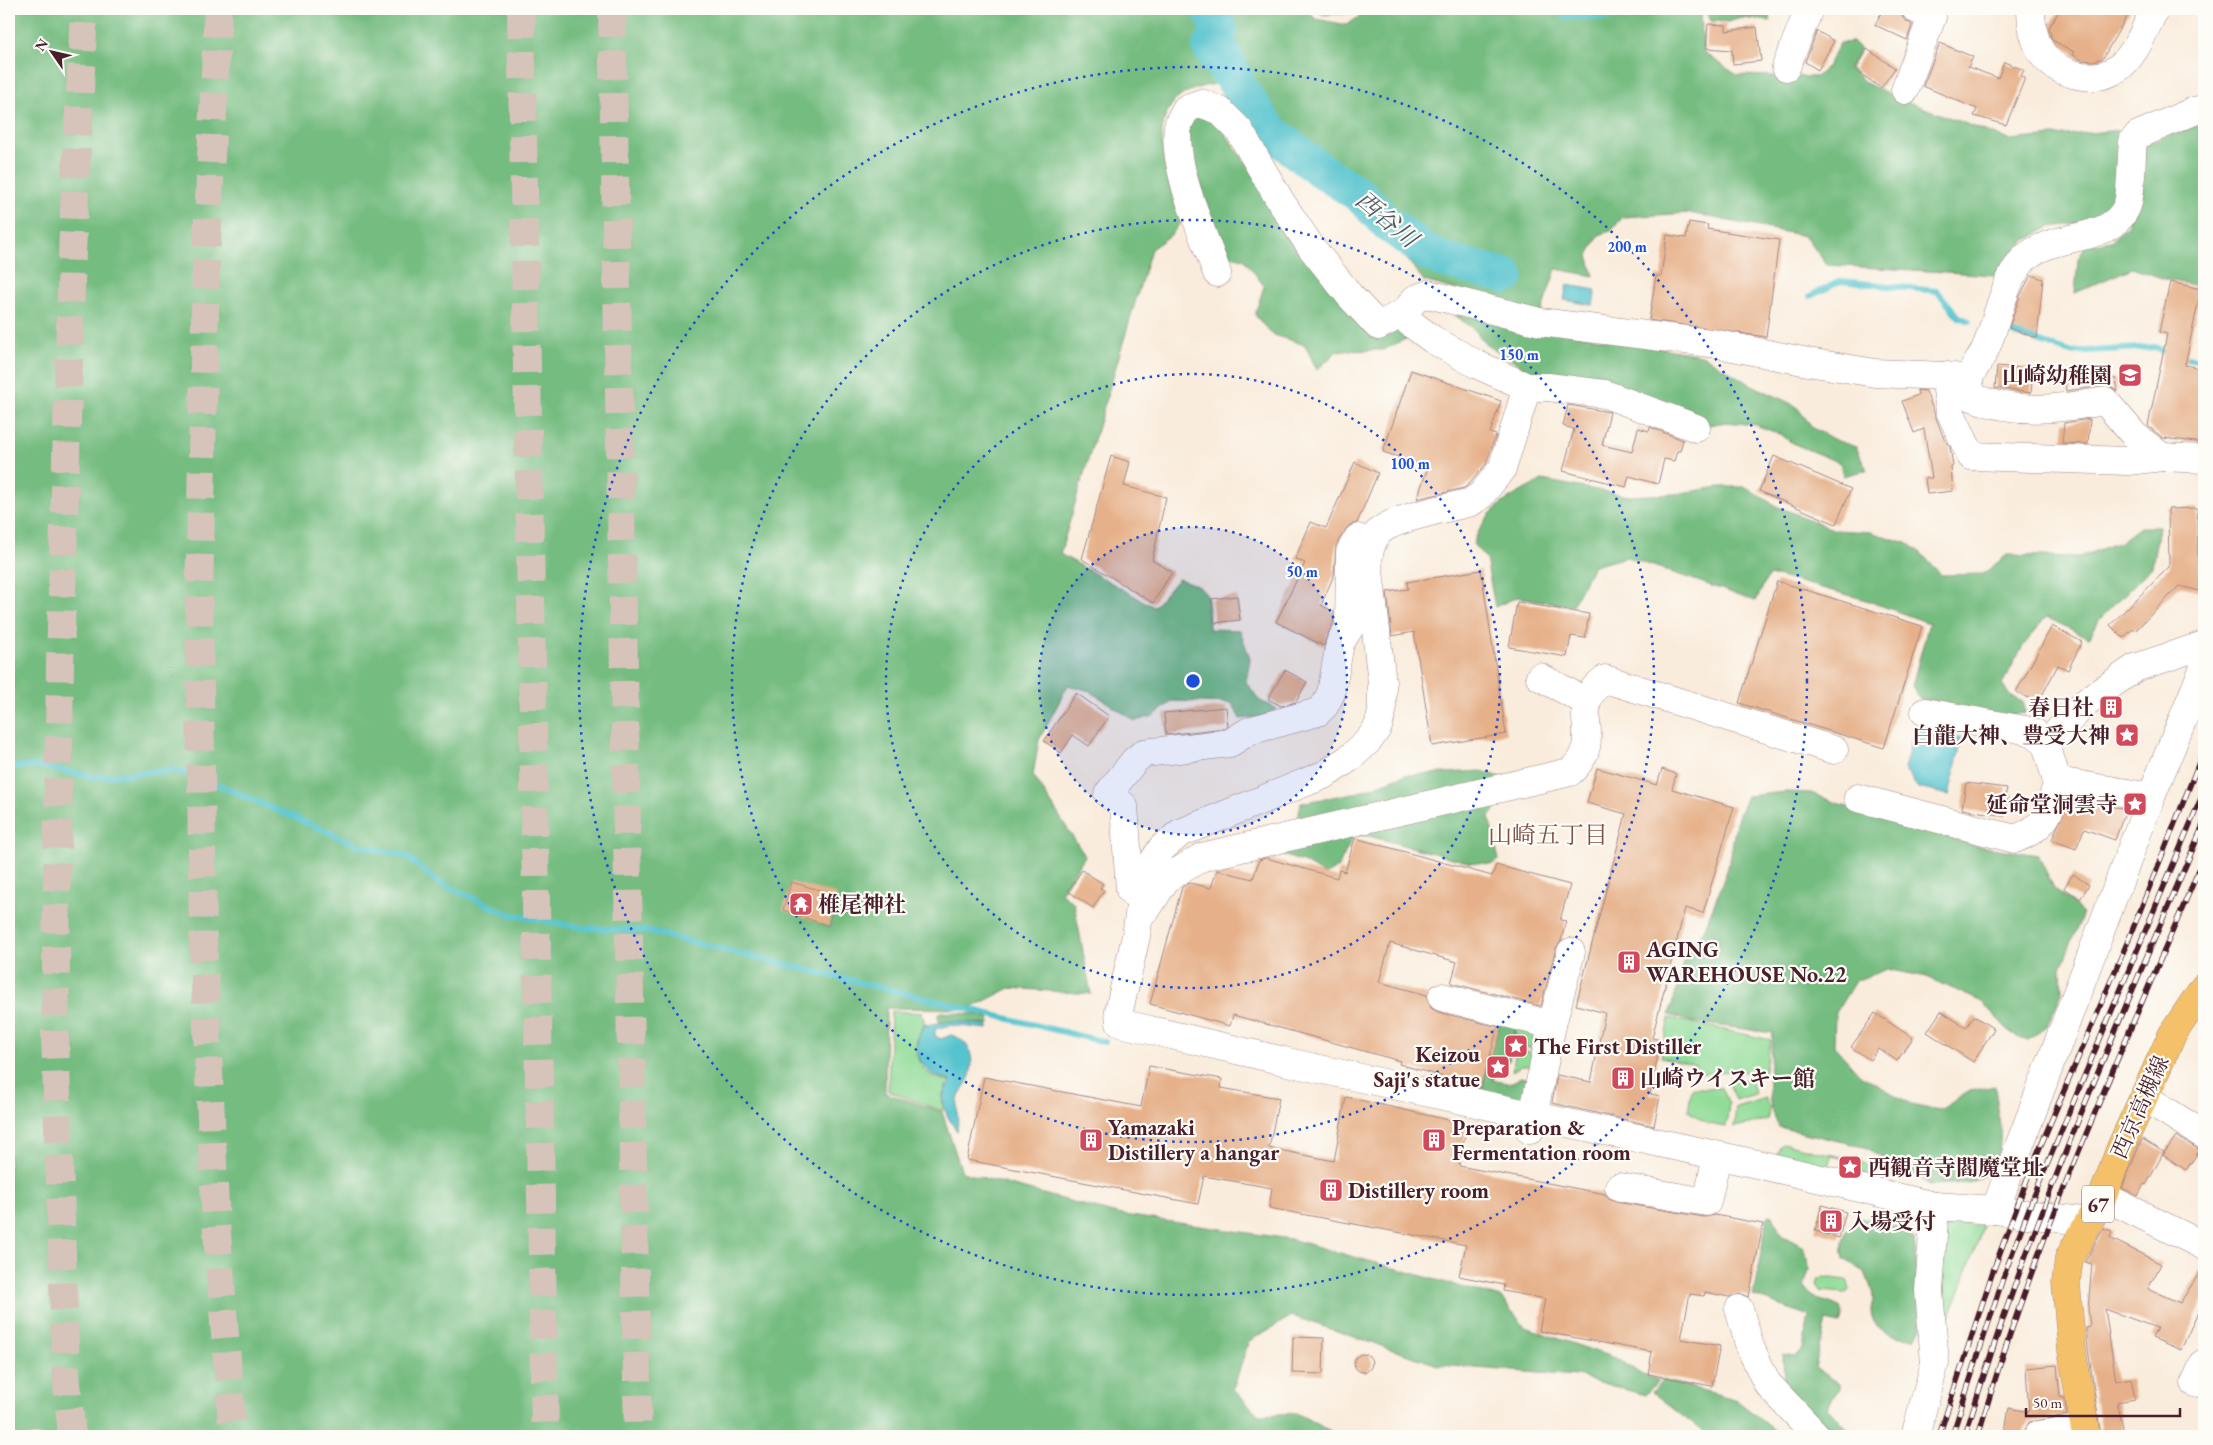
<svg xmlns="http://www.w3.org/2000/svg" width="2213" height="1445" font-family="'EB Garamond','Noto Serif JP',serif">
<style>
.green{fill:#91dc98;stroke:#6e7e62}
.forest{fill:#74bc80;stroke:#5f6e56}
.water{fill:#57c4ce;stroke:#50727c}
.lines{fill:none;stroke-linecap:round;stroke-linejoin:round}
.stream{stroke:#57c4ce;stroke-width:6}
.river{stroke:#57c4ce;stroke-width:36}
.building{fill:#e6b18a}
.highway-tunnel{stroke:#d6c3b9;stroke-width:28;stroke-dasharray:28 14;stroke-linecap:butt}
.minor-casing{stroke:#a28684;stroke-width:29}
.major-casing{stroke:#a28684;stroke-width:29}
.minor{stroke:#fff;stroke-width:28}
.major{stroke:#f4c16a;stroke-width:28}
.rail-casing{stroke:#4a1f2b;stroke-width:5.5}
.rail{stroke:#fdfcf7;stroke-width:4;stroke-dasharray:11;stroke-linecap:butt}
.ring{fill:none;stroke:#1d4ed8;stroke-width:2.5;stroke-dasharray:2.5 5}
.labels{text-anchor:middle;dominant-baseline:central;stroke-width:4.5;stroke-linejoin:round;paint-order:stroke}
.shield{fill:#fdfcf7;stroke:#806168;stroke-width:1}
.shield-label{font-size:21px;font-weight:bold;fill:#4a1f2b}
.poi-label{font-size:22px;font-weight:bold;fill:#4a1f2b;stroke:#fdfcf7;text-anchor:start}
.street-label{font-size:22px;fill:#4a1f2b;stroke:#fdfcf7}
.water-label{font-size:24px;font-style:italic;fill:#4f5964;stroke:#fdfcf7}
.neighbourhood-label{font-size:24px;fill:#81524c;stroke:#fdfcf7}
.centre{fill:#1d4ed8;stroke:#fdfcf7;stroke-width:2.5}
.ring-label{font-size:15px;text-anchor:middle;font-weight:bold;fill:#1d4ed8;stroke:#fdfcf7;stroke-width:4.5;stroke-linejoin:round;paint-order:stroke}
</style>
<rect width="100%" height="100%" fill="#fdfcf7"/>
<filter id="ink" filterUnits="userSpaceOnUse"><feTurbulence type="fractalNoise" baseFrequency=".02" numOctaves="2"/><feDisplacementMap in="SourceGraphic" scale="10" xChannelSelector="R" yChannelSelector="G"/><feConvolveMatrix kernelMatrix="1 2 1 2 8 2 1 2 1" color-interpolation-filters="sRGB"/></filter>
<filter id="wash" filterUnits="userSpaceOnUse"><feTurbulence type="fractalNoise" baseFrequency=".0096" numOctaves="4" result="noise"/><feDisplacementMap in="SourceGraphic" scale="20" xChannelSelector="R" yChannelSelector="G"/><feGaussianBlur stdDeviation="1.12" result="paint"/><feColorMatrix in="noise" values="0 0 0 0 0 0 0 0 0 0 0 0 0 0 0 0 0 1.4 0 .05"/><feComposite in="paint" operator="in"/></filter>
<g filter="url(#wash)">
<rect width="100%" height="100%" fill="#f9ecdc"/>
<g class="green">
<polygon points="1316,9 1361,9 1355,13 1323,15"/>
<path d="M891,1011L922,1013L925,1024C906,1046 919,1080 949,1080L942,1096L943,1111L888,1091Z"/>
<polygon points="1669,1018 1771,1040 1764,1073 1731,1071 1694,1074 1696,1065 1661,1057"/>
<polygon points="1517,1022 1537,1035 1535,1049 1525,1047 1523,1040 1515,1036"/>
<polygon points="1524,1051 1534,1053 1531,1066 1521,1066 1512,1071 1515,1056"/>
<polygon points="1751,1078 1755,1094 1735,1100 1729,1084 1732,1082"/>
<polygon points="1692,1088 1722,1088 1729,1104 1726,1127 1709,1124 1688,1111"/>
<polygon points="1765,1098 1769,1107 1768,1120 1734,1127 1736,1107"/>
<polygon points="1784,1143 1859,1161 1873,1168 1884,1180 1856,1174 1858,1162 1831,1156 1828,1168 1776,1157 1780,1146"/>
<polygon points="1949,1220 1983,1227 1944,1333 1941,1255"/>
<polygon points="1823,1277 1847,1280 1850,1289 1845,1293 1821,1291 1817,1285 1819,1278"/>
</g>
<g class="forest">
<path d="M9,9H1306L1316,19L1347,25L1370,9H1701L1703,52L1737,75L1816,77L1827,67L1840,43L1852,42L1861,49L1850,68L1866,83L1900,99L2009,140L2122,130L2124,154L2113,212L2094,222L2050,227L2025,241L2007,257L1995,275L1827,265L1805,236L1689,213L1623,217L1610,231L1599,235L1588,255L1594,276L1556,269L1541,313L1424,281L1351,187L1333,171L1280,144L1235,97L1217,84C1134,93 1165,169 1181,222L1171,235L1151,249L1060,554L1154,607L1178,579C1214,589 1208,595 1209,629L1240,630L1250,659L1246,682L1260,701L1277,709L1261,717L1240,719L1232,703L1173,701L1153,716L1135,721L1090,691L1068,685L1039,740L1033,775L1085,856L1061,893L1074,903L1091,994L1010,988L969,1009L886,1008L885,1093L942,1112L962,1172L1117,1214L1290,1239L1501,1298L1525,1327L1620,1360L1642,1375L1659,1380L1645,1395L1577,1376L1438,1365L1292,1316L1249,1341L1233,1389L1259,1415L1296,1413L1340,1436H9Z"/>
<polygon points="1704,9 1767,9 1771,21 1742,18 1727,22 1711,21"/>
<polygon points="1193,117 1215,119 1244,160 1396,328 1410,337 1383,350 1337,351 1317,370 1305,345 1271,334 1255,315 1264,286 1244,259 1226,255 1193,165 1187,128"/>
<polygon points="2204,122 2204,287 2168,280 2132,268 2075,293 2078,259 2085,246 2111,241 2128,224 2143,145"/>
<polygon points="1453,314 1702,355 1746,382 1796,406 1813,428 1835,440 1856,447 1867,470 1843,476 1840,463 1792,443 1782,435 1756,425 1726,422 1703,426 1525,369 1510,358 1486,345 1475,330"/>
<path d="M1542,480L1629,496L1675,494L1719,487H1746L1776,506L1835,530L1870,532L1907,543L1921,553L1941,575L1983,574L2007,555L2079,557L2120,542L2140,527H2159L2152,567L2099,620L2089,638L2046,617L2023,646L2002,684L2010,696L2023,702L2026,713C1992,718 1953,706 1920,699L1912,686L1929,623L1863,599L1777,576H1768L1756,601L1627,557L1593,566L1572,606L1517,597L1495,607L1486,559L1473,544C1489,504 1506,501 1542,480Z"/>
<polygon points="1482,771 1507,779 1497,808 1489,817 1499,860 1492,864 1467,862 1369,836 1354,835 1338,867 1325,875 1303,862 1276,853 1298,817 1301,803 1359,792 1405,775"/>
<path d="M1785,792L1811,793L1871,816L1896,821L1972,845L2038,855L2054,888L2083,913L2061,968L2062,993L2047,1026L2027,1041L2010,1032L1982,1002L1927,977L1887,969L1855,981L1835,1014L1834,1046L1860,1075L1911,1104L1940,1110L1970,1091L1995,1086C1998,1114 2011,1165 1979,1179C1967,1184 1942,1184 1929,1185L1911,1172L1864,1147L1779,1127C1762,1102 1771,1062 1773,1033L1693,1022L1669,1015L1686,955L1704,930L1721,887L1730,861L1736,822L1747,796Z"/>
<polygon points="940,1012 975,1014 990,1018 989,1024 939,1021 938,1016"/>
<path d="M1501,1018L1517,1022L1514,1036L1506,1044L1510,1055L1509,1061L1498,1059L1493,1080C1503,1083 1512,1085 1520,1077L1529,1079L1524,1100L1481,1090Z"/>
<path d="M1768,1215L1773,1216L1781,1235L1802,1246L1808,1259L1809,1270L1804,1286C1813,1303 1828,1299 1842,1309V1317L1840,1324L1826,1321L1815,1368L1839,1384L1840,1390L1831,1399L1827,1408L1854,1436H1831L1784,1387L1783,1354L1796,1356L1803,1349L1809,1316L1753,1296Z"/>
<path d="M1860,1217L1899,1227L1914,1239L1922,1328L1915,1338C1896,1338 1872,1334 1871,1310C1871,1306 1873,1302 1873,1299C1873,1290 1868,1281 1865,1272L1844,1259C1840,1241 1845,1226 1860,1217Z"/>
<polygon points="1663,1380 1735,1399 1782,1436 1708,1436 1652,1392"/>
</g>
<g class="water">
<polygon points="1567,285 1596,290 1593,305 1564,300"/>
<polygon points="1915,726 1962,738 1949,795 1918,788 1904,769"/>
<path d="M951,1021L988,1025V1029L951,1025L935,1029V1036L941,1039L951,1035C970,1040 975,1058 970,1076C967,1084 960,1091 958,1100C956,1111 959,1120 957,1131C946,1116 936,1099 950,1083L949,1079C922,1078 907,1047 925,1025Z"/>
</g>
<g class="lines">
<g class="stream">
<polyline points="1563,16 1604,18 1638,9"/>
<polyline points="1220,30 1231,37 1276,126 1280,140"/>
<polyline points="1810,296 1841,281 1937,291 1959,317 1969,321"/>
<polyline points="2007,331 2070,352 2156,347 2170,355"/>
<polyline points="2180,357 2204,361"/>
<polyline points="9,767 38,766 95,777 176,770 202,778 358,845 406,856 438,882 508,914 584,928 647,931 1105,1042"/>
</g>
<polyline class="river" points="1210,9 1220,30 1210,47 1270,131 1319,169 1360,195 1388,224 1428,253 1447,261 1506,276"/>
</g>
<g id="blocks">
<g class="building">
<polygon points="1883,9 1901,11 1903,18 1912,25 1907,40 1875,25"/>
<polygon points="2060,9 2131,9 2103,58 2094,61 2081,60 2072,54 2074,52 2052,40 2049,28"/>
<polygon points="1708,24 1726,25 1726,31 1757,27 1761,61 1733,64 1732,50 1706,48"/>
<polygon points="1817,31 1834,41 1818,70 1805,62"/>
<polygon points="1940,43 1973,57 1968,67 1998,78 2004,62 2024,70 2021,76 2025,78 2006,125 1974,116 1977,109 1923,86"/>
<polygon points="1867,49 1895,68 1881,88 1854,69"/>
<polygon points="1689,222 1708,225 1707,229 1779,240 1766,337 1649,320 1656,276 1661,276 1667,235 1686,238"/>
<polygon points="2031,275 2043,279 2037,338 2009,328 2020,296"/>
<polygon points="2170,282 2201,289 2185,365 2204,369 2204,443 2163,438 2148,426 2167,334 2159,332"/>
<polygon points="1997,366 2033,369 2031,393 1995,388"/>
<polygon points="1411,370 1501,401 1490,433 1496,435 1486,464 1470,483 1464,488 1417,499 1428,467 1383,452"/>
<polygon points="2064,374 2116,379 2118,392 2111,387 2103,386 2066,391"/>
<polygon points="1917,390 1926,391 1944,439 1950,447 1953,466 1951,467 1953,491 1927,494 1925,478 1932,478 1924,429 1914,433 1902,401 1918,395"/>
<polygon points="1568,405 1610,412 1602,445 1632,452 1638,428 1649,431 1650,427 1683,440 1680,451 1677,451 1674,461 1664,459 1658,484 1629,476 1626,487 1563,471 1574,429 1563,426"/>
<polygon points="2090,419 2088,444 2062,443 2064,423"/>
<polygon points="1111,456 1130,462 1124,486 1166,497 1152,560 1172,572 1153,603 1082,559"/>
<polygon points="1774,456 1851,489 1836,524 1759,491"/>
<polygon points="1355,462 1378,473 1357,523 1350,525 1345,530 1336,545 1334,575 1321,605 1334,612 1333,624 1327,635 1324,646 1276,622 1305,563 1295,559 1311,522 1326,528"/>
<polygon points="2197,508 2198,557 2204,558 2204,592 2179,586 2135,631 2133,629 2123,638 2110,625 2169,567 2168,509"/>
<polygon points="1481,570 1506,734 1432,746 1414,632 1392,636 1387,592 1408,589 1407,582"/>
<polygon points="1777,581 1922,626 1884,748 1739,703"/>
<polygon points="1237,596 1240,620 1214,623 1211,599"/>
<polygon points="1517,602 1589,614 1585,638 1571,636 1567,657 1509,647"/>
<polygon points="2052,626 2082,642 2068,670 2058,665 2038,703 2016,692"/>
<polygon points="1285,670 1307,682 1296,702 1281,706 1268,699"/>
<polygon points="1076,693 1109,716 1089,746 1073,735 1061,753 1044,741"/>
<polygon points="1226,707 1228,726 1225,728 1166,735 1164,713"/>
<polygon points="1597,768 1657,785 1662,769 1676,774 1672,789 1734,807 1703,913 1685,908 1652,1038 1661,1040 1650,1094 1660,1096 1654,1126 1552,1103 1557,1075 1591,1082 1605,1013 1576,1005 1626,814 1587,803"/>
<polygon points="1966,783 2007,788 2005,797 2008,797 2005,816 1962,809"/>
<polygon points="2069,799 2126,809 2115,840 2084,829 2076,849 2052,840"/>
<polygon points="1355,838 1492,876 1496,865 1570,885 1560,920 1566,921 1561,941 1556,948 1541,1006 1451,983 1457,962 1390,943 1379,982 1427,995 1431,1008 1438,1012 1498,1027 1481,1088 1399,1064 1400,1061 1233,1015 1230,1026 1150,1004 1182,887 1190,883 1211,888 1217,870 1253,879 1259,860 1266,858 1337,878 1339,870 1345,872"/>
<polygon points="1082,870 1103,884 1100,888 1104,890 1093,908 1068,891"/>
<polygon points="2073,874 2089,885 2080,899 2064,888"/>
<polygon points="791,882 837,895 828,926 783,910"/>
<polygon points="1941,1011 1966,1028 1974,1016 1994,1029 1973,1062 1927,1032"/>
<polygon points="1875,1013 1913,1038 1897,1061 1878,1048 1870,1060 1851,1047"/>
<polygon points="1149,1066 1222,1079 1221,1088 1279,1098 1269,1148 1334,1161 1346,1097 1467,1124 1459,1166 1605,1194 1609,1199 1616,1202 1704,1217 1715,1215 1763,1224 1749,1297 1742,1294 1729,1297 1705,1292 1704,1296 1690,1294 1681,1339 1720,1346 1712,1386 1648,1374 1652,1352 1539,1331 1545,1299 1503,1291 1504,1285 1459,1276 1466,1245 1269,1208 1272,1188 1204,1176 1198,1204 967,1160 984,1077 1141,1107"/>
<polygon points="2176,1136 2200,1150 2186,1170 2163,1155"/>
<polygon points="2142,1139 2164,1152 2146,1185 2144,1184 2138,1196 2122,1188"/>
<polygon points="1822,1205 1846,1212 1839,1238 1815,1231"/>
<polygon points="2103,1228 2112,1231 2110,1238 2161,1264 2148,1289 2180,1303 2204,1266 2204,1298 2181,1350 2152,1338 2157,1328 2105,1309 2116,1381 2131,1378 2135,1399 2117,1402 2125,1436 2101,1436 2088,1349 2086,1327 2090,1326 2088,1309 2092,1264 2085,1262"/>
<polygon points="1293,1337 1324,1338 1323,1374 1292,1373"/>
<circle cx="1363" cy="1363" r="9"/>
<polygon points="2057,1365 2060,1398 2064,1397 2067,1415 2029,1422 2023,1434 2005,1431 2009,1408 2029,1412 2026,1368"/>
</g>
</g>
</g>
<g filter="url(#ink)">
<use href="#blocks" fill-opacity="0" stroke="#a28684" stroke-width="1"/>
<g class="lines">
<g class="highway-tunnel">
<polyline points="218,9 206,262 199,603 203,940 215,1208 233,1436"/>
<polyline points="521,9 545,1436"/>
<polyline points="612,9 638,1436"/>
<polyline points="72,1436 66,1374 55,1033 60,663 72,253 84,9"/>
</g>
<g class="minor-casing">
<g id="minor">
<path d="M2031,9C2031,24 2033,37 2040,50C2053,74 2092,84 2115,70C2135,58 2145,28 2155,9"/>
<polyline points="1786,67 1809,9"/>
<polyline points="1905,90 1932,17 1916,9"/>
<path d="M1217,273C1203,233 1172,168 1178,126C1179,120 1184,114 1186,109L1201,103L1220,111L1239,130L1281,202L1311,247L1350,296L1378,326L1405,312"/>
<path d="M1945,376L1968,379C1973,370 1979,361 1984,352C1997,325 2003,279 2025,258C2054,231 2110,245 2127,206C2132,193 2131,157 2133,141L2138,135L2194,111L2204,109"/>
<path d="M1968,379L1972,397C2017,415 2059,409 2105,401L2135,436L2162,457"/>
<path d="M1527,387L1502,469L1481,495L1471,502C1450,508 1391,518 1378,533C1371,541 1369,551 1368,562L1382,683V712L1378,727L1369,740L1351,757L1326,774L1180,833L1162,848L1151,865L1143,887L1136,936L1119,1011L1120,1023L1301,1065L1766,1166L1935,1206L1995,1210L2089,1222"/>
<polyline points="1696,428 1605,394 1548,387 1527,387 1476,364 1432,339 1409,322 1405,312 1415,299 1428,294 1540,322 1718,344 1808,362 1875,373 1945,376 1950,411 1971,456 2128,461 2162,457 2204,459"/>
<polyline points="1540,677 1585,701"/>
<polyline points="1925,712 2025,730 2035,733 2046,744"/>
<polyline points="2151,797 2057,781 2046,744 2086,702 2135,668 2204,645"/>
<path d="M1858,798L2015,839C2047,827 2051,812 2057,781"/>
<polyline points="1141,902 1130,890 1124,806 1108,794 1135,760 1144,753 1230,743 1249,731 1318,712 1325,705 1331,693 1340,643 1349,629 1350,552 1358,538"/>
<path d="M1147,909L1166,879L1202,857L1570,772C1609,737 1563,709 1605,679L1834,750"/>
<polyline points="1442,997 1552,1025"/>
<polyline points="2144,1097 2204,1135"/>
<polyline points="1530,1130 1552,1025 1571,952"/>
<polyline points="1619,1187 1707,1202 1717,1156"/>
<polyline points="2103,1196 2204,1246"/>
<polyline points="1995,1210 2151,797 2204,667"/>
<polyline points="1739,1309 1750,1347 1767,1383 1817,1436"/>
<polyline points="2195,1383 2204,1363"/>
<polyline points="2038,1435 2084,1429"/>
<polyline points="1915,1436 1935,1363 1929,1291 1935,1206"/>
</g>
</g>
<g class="major-casing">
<polyline id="major" points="2086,1436 2072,1351 2066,1283 2069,1258 2103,1196 2121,1147 2172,1035 2204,987"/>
</g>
<use href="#minor" class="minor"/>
<use href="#major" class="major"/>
<g class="rail-casing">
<g id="rail">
<polyline points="1939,1436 1992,1274 2032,1166 2130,936 2204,750"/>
<polyline points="1952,1436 2003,1278 2031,1203 2204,791"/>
<path d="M1965,1436C2028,1226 2118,1024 2204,823"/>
<path d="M1978,1436C2035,1237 2123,1048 2204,858"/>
</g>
</g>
<use href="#rail" class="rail"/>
</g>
</g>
<circle cx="1193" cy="681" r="154" fill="#1d4ed8" fill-opacity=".12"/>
<g class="ring">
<circle cx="1193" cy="681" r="154"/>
<circle cx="1193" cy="681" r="307"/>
<circle cx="1193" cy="681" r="461"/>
<circle cx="1193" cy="681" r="614"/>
</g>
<defs>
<g id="school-square" transform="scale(1.25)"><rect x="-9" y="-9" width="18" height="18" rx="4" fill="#d1495b" stroke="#fdfcf7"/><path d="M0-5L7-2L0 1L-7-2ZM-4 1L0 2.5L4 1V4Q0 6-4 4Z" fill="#fff"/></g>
<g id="building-square" transform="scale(1.25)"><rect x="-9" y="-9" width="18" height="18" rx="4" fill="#d1495b" stroke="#fdfcf7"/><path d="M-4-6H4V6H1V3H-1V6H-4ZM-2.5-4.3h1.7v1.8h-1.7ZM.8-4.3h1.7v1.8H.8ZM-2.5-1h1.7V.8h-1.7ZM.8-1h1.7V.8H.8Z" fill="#fff"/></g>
<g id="sight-square" transform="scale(1.25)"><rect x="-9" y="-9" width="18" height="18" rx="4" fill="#d1495b" stroke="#fdfcf7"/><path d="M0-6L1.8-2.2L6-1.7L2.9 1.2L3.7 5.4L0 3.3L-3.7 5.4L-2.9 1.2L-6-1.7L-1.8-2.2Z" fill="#fff"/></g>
<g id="temple-square" transform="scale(1.25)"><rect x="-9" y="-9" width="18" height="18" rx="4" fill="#d1495b" stroke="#fdfcf7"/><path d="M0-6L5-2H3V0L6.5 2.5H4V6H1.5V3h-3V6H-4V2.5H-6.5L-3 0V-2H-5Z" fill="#fff"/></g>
</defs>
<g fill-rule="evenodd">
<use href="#school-square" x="2130" y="375"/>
<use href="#building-square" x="2111" y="707"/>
<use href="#sight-square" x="2127" y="735"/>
<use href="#sight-square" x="2135" y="804"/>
<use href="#temple-square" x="801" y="904"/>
<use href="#building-square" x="1629" y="962"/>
<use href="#sight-square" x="1516" y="1046"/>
<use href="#sight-square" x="1498" y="1067"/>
<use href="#building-square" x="1623" y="1078"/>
<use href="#building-square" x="1091" y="1140"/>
<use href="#building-square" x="1434" y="1140"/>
<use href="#sight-square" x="1850" y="1167"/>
<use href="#building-square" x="1331" y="1190"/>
<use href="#building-square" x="1831" y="1221"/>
</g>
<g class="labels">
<rect class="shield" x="2082" y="1185.5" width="32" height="37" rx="4"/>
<g class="shield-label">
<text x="2098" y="1204">67</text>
</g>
<g class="poi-label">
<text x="2112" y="375" text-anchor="end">山崎幼稚園</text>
<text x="2094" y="707" text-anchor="end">春日社</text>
<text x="2110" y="735" text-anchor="end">白龍大神、豊受大神</text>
<text x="2118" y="804" text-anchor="end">延命堂洞雲寺</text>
<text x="818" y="904">椎尾神社</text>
<text x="1646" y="949">AGING<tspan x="1646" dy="25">WAREHOUSE No.22</tspan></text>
<text x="1534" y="1046">The First Distiller</text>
<text x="1480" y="1054" text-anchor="end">Keizou<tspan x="1480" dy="25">Saji's statue</tspan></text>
<text x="1640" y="1078">山崎ウイスキー館</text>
<text x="1108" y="1127">Yamazaki<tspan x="1108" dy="25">Distillery a hangar</tspan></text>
<text x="1452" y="1127">Preparation &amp;<tspan x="1452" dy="25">Fermentation room</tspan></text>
<text x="1868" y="1167">西観音寺閻魔堂址</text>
<text x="1348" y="1190">Distillery room</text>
<text x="1848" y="1221">入場受付</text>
</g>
<g class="street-label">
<text transform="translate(2140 1107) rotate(-66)">西京高槻線</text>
</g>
<g class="water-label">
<text transform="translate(1387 219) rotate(40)">西谷川</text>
</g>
<g class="neighbourhood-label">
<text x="1548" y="834">山崎五丁目</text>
</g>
</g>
<circle cx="1193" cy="681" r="8" class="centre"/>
<g class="ring-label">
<text x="1627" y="252">200 m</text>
<text x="1519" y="360">150 m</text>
<text x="1410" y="469">100 m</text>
<text x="1302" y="577">50 m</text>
</g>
<rect width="2213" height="1445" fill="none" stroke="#fdfcf7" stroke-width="30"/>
<g transform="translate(52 52) rotate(304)" stroke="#fdfcf7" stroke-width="4" paint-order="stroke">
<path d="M0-4L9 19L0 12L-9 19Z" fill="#4a1f2b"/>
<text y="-8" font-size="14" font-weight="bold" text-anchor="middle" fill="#4a1f2b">N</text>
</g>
<path d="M2026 1408v8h154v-8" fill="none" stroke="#4a1f2b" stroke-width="2.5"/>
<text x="2033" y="1408" font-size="15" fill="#4a1f2b" stroke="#fdfcf7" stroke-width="4" paint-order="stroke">50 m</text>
</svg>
